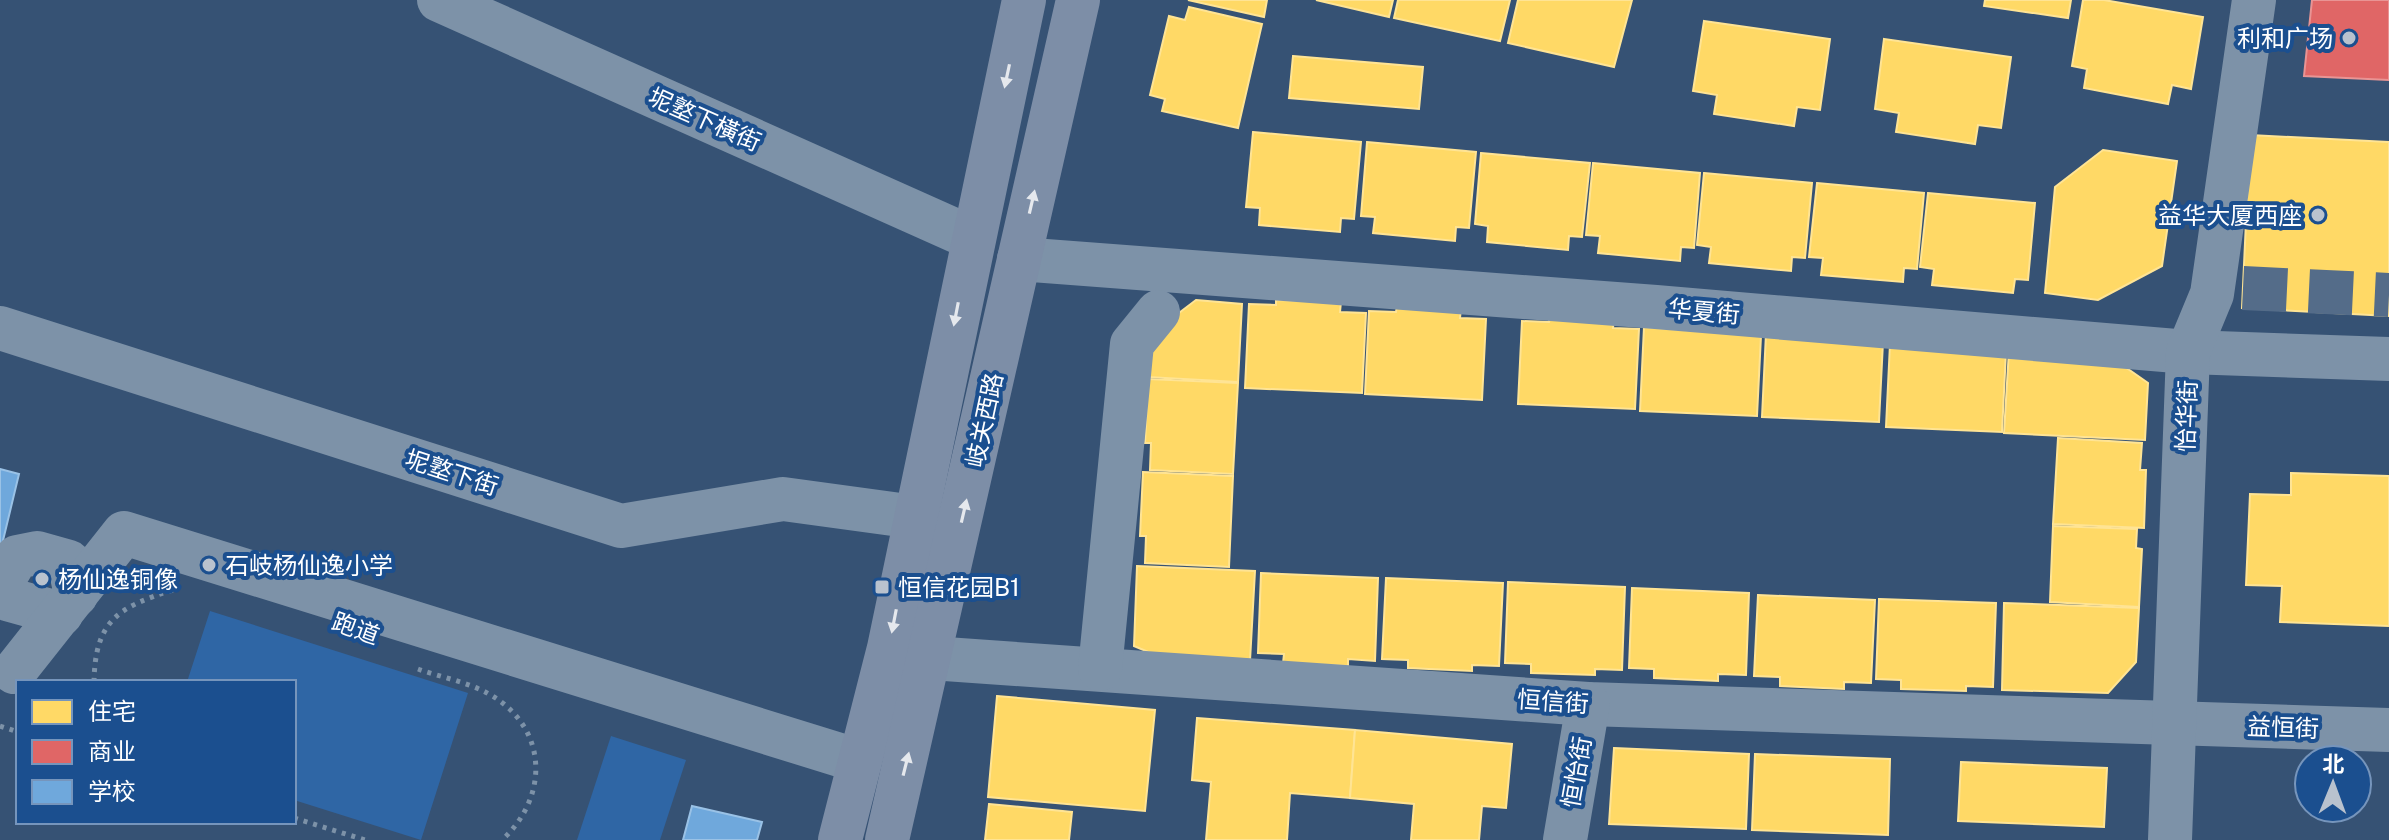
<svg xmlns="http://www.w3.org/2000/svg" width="2389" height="840" font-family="'Public Sans','Noto Sans SC',sans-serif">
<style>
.green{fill:#2f66a5}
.homes{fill:#ffd966;stroke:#ffe494;stroke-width:2}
.shops{fill:#e06666;stroke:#e99494;stroke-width:2}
.schools{fill:#6fa8dc;stroke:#9ac2e6;stroke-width:2}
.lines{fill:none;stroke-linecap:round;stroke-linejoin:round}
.minor-tunnel{stroke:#546c89;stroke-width:44;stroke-dasharray:44 22;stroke-linecap:butt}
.path{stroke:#7d92a8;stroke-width:5;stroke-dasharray:4 6;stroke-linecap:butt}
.minor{stroke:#7d92a8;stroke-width:44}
.major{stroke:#7d8ea7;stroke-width:44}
.oneway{fill:#e5e8ed}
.poi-dot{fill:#b9c2ce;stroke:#1b4f8f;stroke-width:3}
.labels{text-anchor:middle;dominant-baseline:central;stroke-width:8;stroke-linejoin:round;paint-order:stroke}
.poi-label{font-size:24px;fill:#fff;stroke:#1b4f8f;text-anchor:start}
.street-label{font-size:24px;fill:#fff;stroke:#1b4f8f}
</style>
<rect width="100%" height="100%" fill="#365274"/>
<g class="green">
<polygon points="210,611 468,693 421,840 294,800 294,682 187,682"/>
<polygon points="611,736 686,760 660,840 577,840"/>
</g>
<g class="homes">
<polygon points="1188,0 1267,0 1264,17"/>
<polygon points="1316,0 1393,0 1389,17"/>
<polygon points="1398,0 1510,0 1500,41 1394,18"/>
<polygon points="1518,0 1632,0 1614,67 1508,43"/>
<polygon points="1985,0 2071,0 2068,18 1984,6"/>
<polygon points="2083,0 2104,0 2203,17 2191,89 2172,85 2168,104 2084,88 2087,69 2072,66"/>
<polygon points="1189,7 1262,24 1238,128 1162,111 1165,99 1150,95 1169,16 1185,20"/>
<polygon points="1704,21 1830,39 1820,110 1797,107 1794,126 1714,114 1717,95 1693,91"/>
<polygon points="1884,39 2011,57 2001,128 1978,125 1975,144 1896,132 1899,113 1875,109"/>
<polygon points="1293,56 1423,67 1419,109 1289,98"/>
<polygon points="1253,132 1361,142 1354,219 1341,218 1340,232 1259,225 1260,208 1246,207"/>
<polygon points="2250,135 2389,142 2389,316 2242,308"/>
<polygon points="1367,142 1476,152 1469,228 1456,227 1455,241 1373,233 1375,217 1361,216"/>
<polygon points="2103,150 2177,161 2162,266 2098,300 2045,293 2055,187"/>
<polygon points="1481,153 1590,163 1582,237 1569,236 1568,250 1487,242 1488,226 1475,224"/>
<polygon points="1593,163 1700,173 1694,248 1681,247 1680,261 1598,253 1600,236 1586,235"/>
<polygon points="1704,173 1812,183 1805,258 1792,257 1791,271 1709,263 1711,247 1697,245"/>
<polygon points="1817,183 1924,193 1917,269 1904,268 1903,282 1821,275 1823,258 1809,257"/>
<polygon points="1928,193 2035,203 2028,280 2015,279 2013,293 1932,285 1934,269 1920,267"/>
<polygon points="1196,300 1242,304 1238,382 1147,377 1150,335"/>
<polygon points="1276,300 1341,302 1340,312 1366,313 1362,393 1245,388 1249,304 1276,305"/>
<polygon points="1397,306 1461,309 1460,318 1486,319 1482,400 1365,394 1369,311 1396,312"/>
<polygon points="1550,316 1614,319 1613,328 1639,329 1635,409 1518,404 1522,321 1549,322"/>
<polygon points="1644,327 1761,336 1757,416 1640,411"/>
<polygon points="1766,333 1883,342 1879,422 1762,417"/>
<polygon points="1890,344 2006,352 2002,432 1886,427"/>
<polygon points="2009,350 2108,355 2148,383 2145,440 2004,433"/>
<polygon points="1148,379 1238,383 1233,474 1150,470 1151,443 1145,443"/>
<polygon points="2058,438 2142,443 2140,470 2146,470 2144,528 2053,524"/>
<polygon points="1143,472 1233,476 1229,567 1145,563 1146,536 1140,536"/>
<polygon points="2291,473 2389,476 2389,626 2280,622 2282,586 2246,585 2250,494 2291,495"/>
<polygon points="2053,526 2137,529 2136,548 2142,549 2139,607 2050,602"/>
<polygon points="1137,566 1255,571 1250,661 1160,657 1134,646"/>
<polygon points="1261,573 1378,578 1375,661 1348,659 1348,666 1283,663 1284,654 1258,653"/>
<polygon points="1386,578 1503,583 1499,666 1472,665 1472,671 1408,668 1408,660 1382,659"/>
<polygon points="1508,582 1625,587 1622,670 1595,669 1595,675 1531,673 1531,664 1505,663"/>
<polygon points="1632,588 1749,593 1746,675 1718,674 1718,681 1654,678 1654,669 1629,668"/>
<polygon points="1758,595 1875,600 1871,683 1844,682 1844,689 1780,686 1780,677 1754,676"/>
<polygon points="1879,599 1996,603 1993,687 1966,686 1966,691 1901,689 1901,680 1876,679"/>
<polygon points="2004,603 2139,608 2136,662 2108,693 2002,690"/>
<polygon points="997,696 1155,710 1145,811 988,797"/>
<polygon points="1197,718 1355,730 1350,798 1290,793 1287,840 1206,840 1211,782 1192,780"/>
<polygon points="1355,730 1512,744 1506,808 1482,806 1479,840 1411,840 1414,804 1350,798"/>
<polygon points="1614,748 1749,754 1746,829 1609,824"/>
<polygon points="1755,754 1890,759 1888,835 1752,830"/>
<polygon points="1961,762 2107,768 2104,827 1958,821"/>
<polygon points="989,804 1072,812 1069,840 985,840"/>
</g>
<polygon class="shops" points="2312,0 2389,0 2389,80 2304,76"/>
<g class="schools">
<polygon points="0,469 19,474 0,553"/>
<polygon points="692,806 762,822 757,840 683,840"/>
</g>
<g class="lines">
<polyline class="minor-tunnel" points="2243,288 2389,295"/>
<g class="path">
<path d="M418,669C440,677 468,682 489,694C548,727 550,796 502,840"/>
<path d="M94,682C95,621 118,607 173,590"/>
<polyline points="0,726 18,732"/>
<polyline points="294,818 365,840"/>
</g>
<g class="minor">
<polyline points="439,0 972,238"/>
<polyline points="1019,259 1656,307 2188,352 2389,359"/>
<polyline points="0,328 621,526 783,499 915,517"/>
<polyline points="61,614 7,599 2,582 17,557 37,553 69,562 76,595"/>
<polyline points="931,658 1588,704 2389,730"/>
<polyline points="1100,669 1132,344 1158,312"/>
<polyline points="14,672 124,533 859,761"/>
<polyline points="1565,840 1588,704"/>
<polyline points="2170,840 2188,352 2212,294 2254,0"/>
</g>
<g class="major">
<polyline points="840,840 889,648 1024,0"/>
<polyline points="887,840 1078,0"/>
</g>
</g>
<defs><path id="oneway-solid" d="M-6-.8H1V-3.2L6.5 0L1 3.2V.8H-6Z" transform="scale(2)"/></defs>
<g class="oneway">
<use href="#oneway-solid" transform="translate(1007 76) rotate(102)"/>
<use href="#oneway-solid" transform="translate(1032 202) rotate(-77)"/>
<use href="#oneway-solid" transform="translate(956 314) rotate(101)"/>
<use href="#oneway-solid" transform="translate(964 511) rotate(-77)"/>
<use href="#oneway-solid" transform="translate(894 621) rotate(101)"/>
<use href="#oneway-solid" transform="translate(906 764) rotate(-76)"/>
</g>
<g class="poi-dot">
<circle cx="2349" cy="38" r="8"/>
<circle cx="2318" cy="215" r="8"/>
<circle cx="209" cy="565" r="8"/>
<circle cx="42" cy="579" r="8"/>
<rect x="874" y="579" width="16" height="16" rx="4"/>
</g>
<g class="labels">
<g class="poi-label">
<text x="2333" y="38" text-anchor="end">利和广场</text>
<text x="2302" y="215" text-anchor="end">益华大厦西座</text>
<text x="225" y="565">石岐杨仙逸小学</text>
<text x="58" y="579">杨仙逸铜像</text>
<text x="898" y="587">恒信花园B1</text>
</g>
<g class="street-label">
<text transform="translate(705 119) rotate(24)">坭墪下橫街</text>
<text transform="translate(1704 311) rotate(5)">华夏街</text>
<text transform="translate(2186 416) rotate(-88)">怡华街</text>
<text transform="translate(984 420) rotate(-78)">岐关西路</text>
<text transform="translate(452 472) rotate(18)">坭墪下街</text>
<text transform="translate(356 628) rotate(20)">跑道</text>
<text transform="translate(1553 701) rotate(4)">恒信街</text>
<text transform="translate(2283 727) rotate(2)">益恒街</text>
<text transform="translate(1576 772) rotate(-80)">恒怡街</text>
</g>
</g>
<rect x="16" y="680" width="280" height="144" fill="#1b4f8f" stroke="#7695bc" stroke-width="2"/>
<rect x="32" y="700" width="40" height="24" fill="#ffd966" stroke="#7695bc" stroke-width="2"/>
<text x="88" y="720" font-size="24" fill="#ffffff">住宅</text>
<rect x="32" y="740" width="40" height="24" fill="#e06666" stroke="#7695bc" stroke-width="2"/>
<text x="88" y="760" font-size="24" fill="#ffffff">商业</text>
<rect x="32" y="780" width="40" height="24" fill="#6fa8dc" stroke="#7695bc" stroke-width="2"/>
<text x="88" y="800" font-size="24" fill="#ffffff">学校</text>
<g transform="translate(2333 784) rotate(1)"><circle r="38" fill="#1b4f8f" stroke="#7695bc" stroke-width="2"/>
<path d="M0-6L14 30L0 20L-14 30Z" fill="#b9c2ce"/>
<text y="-12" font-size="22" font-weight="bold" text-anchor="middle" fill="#ffffff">北</text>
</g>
</svg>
